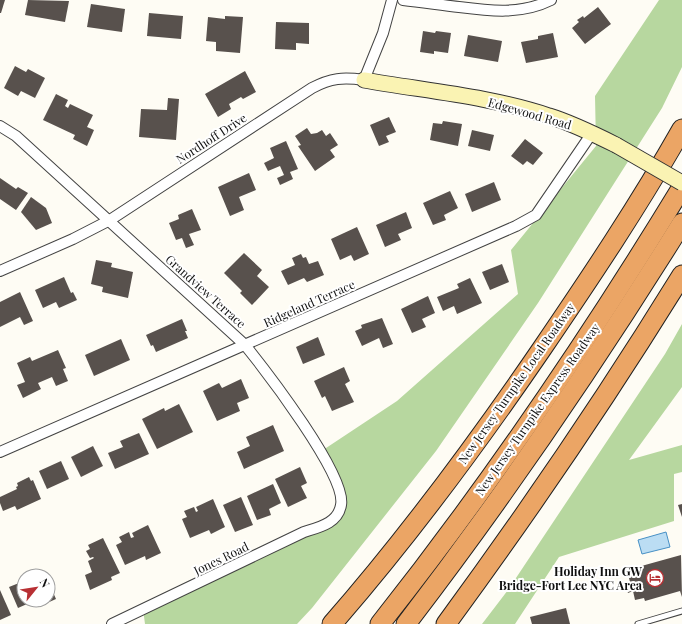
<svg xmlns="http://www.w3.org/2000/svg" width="682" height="624" font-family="'Playfair Display',serif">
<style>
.forest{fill:#b7d79f}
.water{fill:#bbddf3;stroke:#4790c5}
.building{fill:#58514d}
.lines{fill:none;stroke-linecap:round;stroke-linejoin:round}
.lane-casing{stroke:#434343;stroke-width:7}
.street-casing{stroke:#434343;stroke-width:12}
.secondary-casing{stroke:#323232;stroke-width:17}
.highway-casing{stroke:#212121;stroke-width:21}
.lane{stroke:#fff;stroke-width:5}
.street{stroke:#fff;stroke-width:10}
.secondary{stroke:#faf3b3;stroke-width:15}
.highway{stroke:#eba565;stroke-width:19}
.secondary-bridge-casing{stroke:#323232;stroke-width:17;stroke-linecap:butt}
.secondary-bridge{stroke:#faf3b3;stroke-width:15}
.labels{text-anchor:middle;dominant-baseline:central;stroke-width:4;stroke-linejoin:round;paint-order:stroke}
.street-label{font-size:12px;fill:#101010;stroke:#fff}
.poi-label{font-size:12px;font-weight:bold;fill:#101010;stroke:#fff;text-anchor:end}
</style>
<rect width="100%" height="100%" fill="#fefcf4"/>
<g class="forest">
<polygon points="659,0 682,0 682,67 662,108 538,303 436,451 312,608 297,624 145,624 143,609 322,526 342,505 320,452 397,401 518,294 511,250 596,146 595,96"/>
<polygon points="682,324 682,387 629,460 682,445 682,472 674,474 674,521 559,557 515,624 482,624 508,590 665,354"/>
</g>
<polygon class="water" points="666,532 670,547 642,554 638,540"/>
<g class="building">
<polygon points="0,0 5,0 1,13 0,13"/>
<polygon points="28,0 69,1 65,22 25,15"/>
<polygon points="91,4 125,9 122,32 87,27"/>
<polygon points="598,7 611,24 585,44 572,28 579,22 577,20 583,16 584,18"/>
<polygon points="149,13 183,16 181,39 147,36"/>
<polygon points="225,16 243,17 240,53 216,51 216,42 206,41 208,17 225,19"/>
<polygon points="276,22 309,23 309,44 296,43 296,50 275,49"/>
<polygon points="423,31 435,33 436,31 451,33 448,53 434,51 434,54 420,52"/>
<polygon points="553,33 558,57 526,63 521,42 538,39 538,36"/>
<polygon points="468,35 502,41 498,62 464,56"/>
<polygon points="15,66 26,72 28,69 45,78 35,98 21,91 18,96 4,88"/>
<polygon points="245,71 256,92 243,99 241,97 229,104 231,109 218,117 205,94"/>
<polygon points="56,94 68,100 65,106 68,108 70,104 93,115 87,127 94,130 87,146 73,139 75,135 43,120"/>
<polygon points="168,98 179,99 176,140 139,137 141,109 167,110"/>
<polygon points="389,117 396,132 386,136 389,142 379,146 370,125"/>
<polygon points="443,121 462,124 458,146 430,140 433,123 442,124"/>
<polygon points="307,128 311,134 317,133 322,130 326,136 330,133 338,145 330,150 335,157 315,171 298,146 301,145 295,136"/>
<polygon points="472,130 494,135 490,151 468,146"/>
<polygon points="525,139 543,153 533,165 527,161 523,165 511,156"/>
<polygon points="286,141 298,169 290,172 293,179 280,185 277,178 284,175 280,166 268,171 264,163 274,158 270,148"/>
<polygon points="249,173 256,190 239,197 244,210 230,216 218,187"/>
<polygon points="0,178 16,189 18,187 28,193 16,210 0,199"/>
<polygon points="494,182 501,200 472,212 465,194"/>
<polygon points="450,191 458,208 444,215 446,220 433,225 423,203"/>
<polygon points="31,197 46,208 52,223 36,230 21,212"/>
<polygon points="192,209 201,230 189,234 194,245 186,248 182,238 176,240 169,223 179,219 178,215"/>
<polygon points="406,212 412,228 398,234 401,240 385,247 376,225"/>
<polygon points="357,227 369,254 354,261 351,255 340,260 331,239"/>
<polygon points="244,253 262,270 257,276 269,287 252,305 240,293 242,291 224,273"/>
<polygon points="301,254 303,258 306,257 309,264 318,261 324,275 307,282 304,278 288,285 281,271 295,265 292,258"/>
<polygon points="96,260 112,263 111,267 133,272 128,298 102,292 103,287 91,284"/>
<polygon points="502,264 509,282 490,290 482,272"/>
<polygon points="64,277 71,293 73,292 77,300 59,308 56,302 43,308 35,290"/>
<polygon points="470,278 482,303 457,314 454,306 443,311 437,297 459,288 457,284"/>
<polygon points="20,292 33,321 24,325 20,317 0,327 0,302"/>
<polygon points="428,296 435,313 422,319 426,327 412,333 401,309"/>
<polygon points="382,318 393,344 383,348 379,338 362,346 355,331 362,328 361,325"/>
<polygon points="182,319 187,331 185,331 188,338 156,352 153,345 151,346 146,335"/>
<polygon points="318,337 325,355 303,364 296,347"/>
<polygon points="121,339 130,360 94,376 85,355"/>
<polygon points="58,350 66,368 63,369 68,381 56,386 52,377 38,383 41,389 23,398 17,385 25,382 17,363 30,357 32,361"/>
<polygon points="344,367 350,381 345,384 354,402 332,411 325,396 322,398 314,381"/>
<polygon points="241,379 249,398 237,403 240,411 217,421 203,391 219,383 222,388"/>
<polygon points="179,404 193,432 157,449 142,419 164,408 165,411"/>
<polygon points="273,425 284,451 244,469 237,452 250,446 246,437"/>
<polygon points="139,433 149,454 115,469 108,453 123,447 120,441"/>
<polygon points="93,446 103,466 81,477 71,457"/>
<polygon points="61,461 69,479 47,489 39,471"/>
<polygon points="300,467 307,483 301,486 307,498 288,507 275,479"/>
<polygon points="29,477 31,481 33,480 41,499 17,510 15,506 3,511 0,503 0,497 17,489 16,487 18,486 17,483"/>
<polygon points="273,484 281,503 269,509 271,515 257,520 247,496"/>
<polygon points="241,497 253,525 235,532 223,505"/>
<polygon points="213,499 225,527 211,534 209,530 190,538 182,519 187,517 184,511 194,507 196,512 198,511 196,507"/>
<polygon points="682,504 682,517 678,505"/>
<polygon points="148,525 161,553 146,560 145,556 125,565 116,545 122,542 119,537 129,532 131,538 134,537 132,533"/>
<polygon points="103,538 120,573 111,577 112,580 90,590 85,575 92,572 88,561 94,558 93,557 90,558 86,551 90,549 88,545"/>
<polygon points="681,555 682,597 680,591 645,601 644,598 635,600 633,591 628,593 626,587 631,586 627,570"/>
<polygon points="24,581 24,600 48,600 48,581 56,599 38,607 36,600 18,608 9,587"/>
<polygon points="0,590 11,615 0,620"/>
<polygon points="566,608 570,624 532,624 530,617"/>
</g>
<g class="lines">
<g class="lane-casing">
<polyline id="lane" points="638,624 682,611"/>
</g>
<g class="street-casing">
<g id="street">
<path d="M403,0C422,2 441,5 459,7C490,11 521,15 551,0"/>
<path d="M0,126L16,136L245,345C266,371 347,476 341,505C338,523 320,527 304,532L112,624"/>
<path d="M0,271L73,239L110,220L312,88C331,78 343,77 364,80L383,33L392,0"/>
<polyline points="0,452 516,226 536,215 592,133"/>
</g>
</g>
<g class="secondary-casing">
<path id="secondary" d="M364,80C426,91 489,96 549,116C572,123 594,134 616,145"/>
</g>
<g class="highway-casing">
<g id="highway">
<path d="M332,624C408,537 476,445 541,350C590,278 639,205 682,129"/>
<path d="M380,624C490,485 590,338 682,187"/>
<path d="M406,624C505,495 596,361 682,223"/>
<path d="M446,624C529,511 608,395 682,275"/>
</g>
</g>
<use href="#lane" class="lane"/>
<use href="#street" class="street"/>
<use href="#secondary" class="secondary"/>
<use href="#highway" class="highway"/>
<g class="secondary-bridge-casing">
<polyline id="secondary-bridge" points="616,145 682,183"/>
</g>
<use href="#secondary-bridge" class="secondary-bridge"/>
</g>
<defs>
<g id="hotel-ring" transform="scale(0.9)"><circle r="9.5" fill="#fff" stroke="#b83034" stroke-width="1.5"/><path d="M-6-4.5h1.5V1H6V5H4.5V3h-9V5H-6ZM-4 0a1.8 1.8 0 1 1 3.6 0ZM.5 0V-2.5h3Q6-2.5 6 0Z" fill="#b83034"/></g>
</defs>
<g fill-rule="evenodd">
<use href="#hotel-ring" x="655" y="578"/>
</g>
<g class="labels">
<g class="street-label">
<text transform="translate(530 113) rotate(16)">Edgewood Road</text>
<text transform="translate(211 138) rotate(-33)">Nordhoff Drive</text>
<text transform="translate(206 291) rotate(42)">Grandview Terrace</text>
<text transform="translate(309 303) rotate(-24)">Ridgeland Terrace</text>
<text transform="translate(516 383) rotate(-55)">New Jersey Turnpike Local Roadway</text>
<text transform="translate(537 409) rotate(-55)">New Jersey Turnpike Express Roadway</text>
<text transform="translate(221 558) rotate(-26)">Jones Road</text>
</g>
<g class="poi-label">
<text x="642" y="571">Holiday Inn GW<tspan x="642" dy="14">Bridge-Fort Lee NYC Area</tspan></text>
</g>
</g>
<g transform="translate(36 588) rotate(60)"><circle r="19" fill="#ffffff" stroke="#9f9f9f"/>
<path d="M0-3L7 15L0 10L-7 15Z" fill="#b83034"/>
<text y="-6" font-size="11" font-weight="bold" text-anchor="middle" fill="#101010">N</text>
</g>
</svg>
